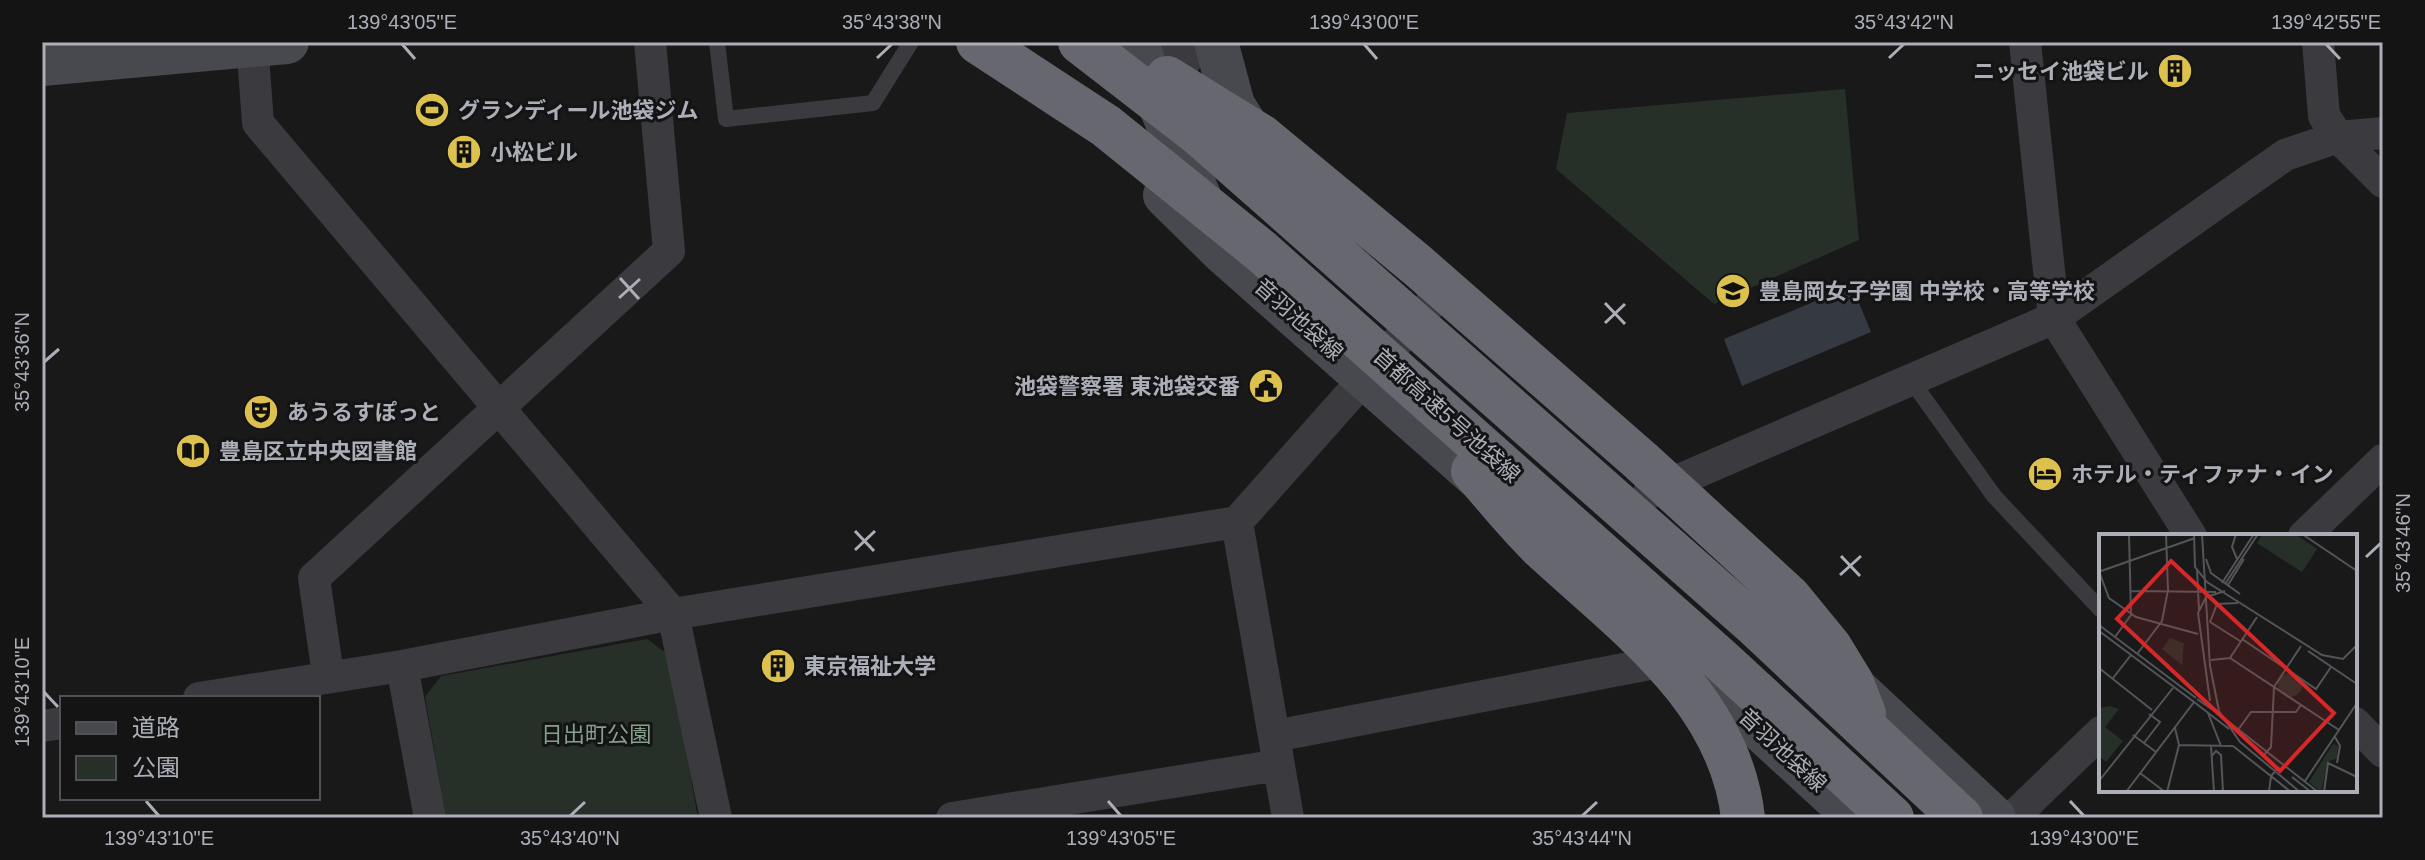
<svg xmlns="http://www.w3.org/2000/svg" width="2425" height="860" font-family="Arial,'Noto Sans JP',sans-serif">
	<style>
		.green { fill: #272f29 }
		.water { fill: #343942 }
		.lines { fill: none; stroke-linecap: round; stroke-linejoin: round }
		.lane { stroke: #3a3a3f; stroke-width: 16 }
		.street { stroke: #3a3a3f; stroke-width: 32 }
		.secondary { stroke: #48494e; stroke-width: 44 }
		.highway-bridge { stroke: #67686f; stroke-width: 44 }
		.ticks { fill: none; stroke: #acaeb8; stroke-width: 3 }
		.labels { text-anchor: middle; stroke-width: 6; stroke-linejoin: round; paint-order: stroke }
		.poi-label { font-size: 22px; font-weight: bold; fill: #acaeb8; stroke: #141415; text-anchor: start }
		.street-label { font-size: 22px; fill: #acaeb8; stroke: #141415 }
		.park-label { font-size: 22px; fill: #86a18b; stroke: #141415 }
		.inset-road { fill: none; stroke: #545559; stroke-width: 2 }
		.view { fill: #d62828; fill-opacity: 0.15; stroke: #d62828; stroke-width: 4 }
		.inset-edge { fill: none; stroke: #acaeb8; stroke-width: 4 }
		.neatline { fill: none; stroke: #acaeb8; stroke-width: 3 }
		.ticks-label { font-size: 20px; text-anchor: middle; fill: #acaeb8 }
	</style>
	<rect width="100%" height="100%" fill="#19191a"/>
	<path class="green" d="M 1845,89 L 1859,240 L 1714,304 L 1556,169 L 1567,113 Z
		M 647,639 L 669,655 L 698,818 L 446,818 L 425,697 L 441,676 Z"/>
	<path class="water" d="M 1852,286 L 1871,332 L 1742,386 L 1724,339 Z"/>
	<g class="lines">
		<path class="lane" d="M 717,42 L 726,119 L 873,103 L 911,42
			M 1911,380 L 1994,496 L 2101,610"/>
		<path class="street" d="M 252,42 L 258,123 L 673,614 L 716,818
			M 1166,42 L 1169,62 L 1186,60 L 1184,42
			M 2025,42 L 2054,318 L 2191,536
			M 2318,42 L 2324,116 L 2338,137 L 2383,182
			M 1649,493 L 2054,318 L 2285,155 L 2338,137 L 2383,133
			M 1237,522 L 1288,818
			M 2304,536 L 2383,460
			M 402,666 L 430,818
			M 328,675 L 314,578 L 669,251 L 650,42
			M 199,698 L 402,666 L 673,614 L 1237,522 L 1428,307
			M 2355,723 L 2383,752
			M 42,726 L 62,723
			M 1275,736 L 1681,658
			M 952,818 L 1279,765
			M 2012,818 L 2101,732"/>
		<path class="secondary" d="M 1137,42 L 1150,82 L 1208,217
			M 1216,42 L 1233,105 L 1256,142
			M 42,64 L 287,42
			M 1165,195 L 1223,252 L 1500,497
			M 1663,640 L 1857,818
			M 1842,676 L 1994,818"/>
		<path class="highway-bridge" d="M 978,42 L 1106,126 L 1261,251 L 1722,661 L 1892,818
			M 1080,42 L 1199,134 L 1754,624 L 1961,818
			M 1167,78 L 1261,136 L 1417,265 L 1641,461 L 1789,597 L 1830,647 L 1852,683 L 1864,714
			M 1473,471 C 1496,497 1518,525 1543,549 C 1625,625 1730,698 1743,818"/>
	</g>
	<path class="ticks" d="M 402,44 L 415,59M 1364,44 L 1377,59M 2326,44 L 2340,59M 877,58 L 892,44M 1889,58 L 1904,44M 620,278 L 639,299M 619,298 L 640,279M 1605,303 L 1625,324M 1605,323 L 1625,304M 44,362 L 59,349M 855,531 L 874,551M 855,550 L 875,531M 1841,556 L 1860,576M 2366,557 L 2381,543M 1840,575 L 1861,556M 44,692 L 58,707M 146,801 L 159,816M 1108,801 L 1121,816M 2070,801 L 2084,816M 570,816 L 585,802M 1582,816 L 1597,802"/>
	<defs>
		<g id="building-disc" transform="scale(1.8)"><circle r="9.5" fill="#dcc14f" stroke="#141415"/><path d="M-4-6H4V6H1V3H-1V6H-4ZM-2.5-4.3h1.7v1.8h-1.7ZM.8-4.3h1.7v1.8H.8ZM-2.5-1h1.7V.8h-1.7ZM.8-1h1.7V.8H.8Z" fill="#111"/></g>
		<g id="stadium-disc" transform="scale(1.8)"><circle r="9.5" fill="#dcc14f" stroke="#141415"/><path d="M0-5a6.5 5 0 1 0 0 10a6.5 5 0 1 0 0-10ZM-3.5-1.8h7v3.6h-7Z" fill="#111"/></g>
		<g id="school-disc" transform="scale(1.8)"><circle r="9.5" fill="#dcc14f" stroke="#141415"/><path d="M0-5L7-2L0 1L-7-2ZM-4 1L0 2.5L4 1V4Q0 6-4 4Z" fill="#111"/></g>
		<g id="civic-disc" transform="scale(1.8)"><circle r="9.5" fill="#dcc14f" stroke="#141415"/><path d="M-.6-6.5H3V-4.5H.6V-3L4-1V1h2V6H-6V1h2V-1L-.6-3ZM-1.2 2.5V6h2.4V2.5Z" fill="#111"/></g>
		<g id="theatre-disc" transform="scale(1.8)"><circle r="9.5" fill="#dcc14f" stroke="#141415"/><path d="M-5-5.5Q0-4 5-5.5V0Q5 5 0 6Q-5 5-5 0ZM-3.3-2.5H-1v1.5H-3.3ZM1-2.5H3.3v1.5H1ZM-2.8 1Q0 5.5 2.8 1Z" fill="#111"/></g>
		<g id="library-disc" transform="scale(1.8)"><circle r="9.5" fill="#dcc14f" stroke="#141415"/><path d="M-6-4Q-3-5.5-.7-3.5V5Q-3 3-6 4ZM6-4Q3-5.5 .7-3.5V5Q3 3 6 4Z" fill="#111"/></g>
		<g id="hotel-disc" transform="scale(1.8)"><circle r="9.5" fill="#dcc14f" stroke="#141415"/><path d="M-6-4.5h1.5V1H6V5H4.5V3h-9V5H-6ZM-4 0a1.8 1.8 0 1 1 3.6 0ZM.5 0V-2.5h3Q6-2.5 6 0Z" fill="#111"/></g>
	</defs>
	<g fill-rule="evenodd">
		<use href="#building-disc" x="2175" y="71"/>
		<use href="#stadium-disc" x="432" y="110"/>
		<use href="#building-disc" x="464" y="152"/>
		<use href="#school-disc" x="1733" y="291"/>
		<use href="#civic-disc" x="1266" y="386"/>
		<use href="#theatre-disc" x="261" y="412"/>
		<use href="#library-disc" x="193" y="451"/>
		<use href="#hotel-disc" x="2045" y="474"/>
		<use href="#building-disc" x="778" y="666"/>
	</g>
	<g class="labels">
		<g class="poi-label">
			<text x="2149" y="79" text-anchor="end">ニッセイ池袋ビル</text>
			<text x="458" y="118">グランディール池袋ジム</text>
			<text x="490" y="160">小松ビル</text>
			<text x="1759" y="299">豊島岡女子学園 中学校・高等学校</text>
			<text x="1240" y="394" text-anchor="end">池袋警察署 東池袋交番</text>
			<text x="287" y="420">あうるすぽっと</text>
			<text x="219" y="459">豊島区立中央図書館</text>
			<text x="2071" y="482">ホテル・ティファナ・イン</text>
			<text x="804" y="674">東京福祉大学</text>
		</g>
		<g class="street-label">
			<text transform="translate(1299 319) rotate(42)" y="8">音羽池袋線</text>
			<text transform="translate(1447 415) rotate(42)" y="8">首都高速5号池袋線</text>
			<text transform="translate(1783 750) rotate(43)" y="8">音羽池袋線</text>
		</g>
		<g class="park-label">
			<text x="596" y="742">日出町公園</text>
		</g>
	</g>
	<g transform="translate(2099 534)">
		<rect width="258" height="258" fill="#19191a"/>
		<path d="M 164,0 L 196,0 L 218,15 L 203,38 L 158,9 ZM 71,104 L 85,109 L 83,131 L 63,115 ZM179 151a12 12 0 1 1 24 0a12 12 0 1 1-24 0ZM 11,172 L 20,175 L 6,193 L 24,207 L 7,228 L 0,222 L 0,174 ZM 234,210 L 239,212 L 238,224 L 229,228 L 222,258 L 210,248 Z" fill="#272f29"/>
		<path class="inset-road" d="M 1,0 L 1,40 L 10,64 L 37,83 L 99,100M 95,0 L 96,33 L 108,48 L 223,121 L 244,125 L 258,111M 103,0 L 111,132 L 120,177 L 141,208 L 201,258M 137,0 L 133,13 L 138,25M 203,0 L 258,37M 107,25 L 112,39 L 141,60M 98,35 L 100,76M 2,37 L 96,4M 123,49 L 155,0M 126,50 L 159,0M 129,51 L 145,25M 32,57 L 117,58M 111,88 L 141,107M 111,88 L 118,70 L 139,69M 0,91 L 97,164M 0,97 L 95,168 L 27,258M 16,103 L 32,81 L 30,0M 143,105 L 217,155 L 232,133M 209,117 L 258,150M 38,120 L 63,87 L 69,56 L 67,0M 131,124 L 158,83M 112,126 L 131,124 L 240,196M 0,134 L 53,176M 14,144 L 32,121M 98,165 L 121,181M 111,167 L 99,79 L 107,63 L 126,57M 95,168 L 130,195M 109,179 L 122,212M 130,188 L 219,258M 139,196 L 152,178 L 197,178 L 202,171M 34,201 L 57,218M 236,203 L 241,212 L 238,229M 45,209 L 61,188 L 50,180M 80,211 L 134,212M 112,212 L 115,258M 134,212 L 192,258M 165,221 L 172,213 L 175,153 L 202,112M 113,222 L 117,217 L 122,221 L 124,258M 41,239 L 66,258M 193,243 L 212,258M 0,247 L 74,154M 206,247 L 258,169M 68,258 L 80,211 L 76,194M 170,258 L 172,242 L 180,233M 225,258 L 229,229 L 258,243"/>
		<path class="view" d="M 72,27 L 235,179 L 181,237 L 18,85 Z"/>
		<rect width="258" height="258" class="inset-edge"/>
	</g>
	<rect width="2425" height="860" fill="none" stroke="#141415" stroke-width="88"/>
	<rect x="60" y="696" width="260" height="104" fill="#141415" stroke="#515256" stroke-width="2"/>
	<rect x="76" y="722" width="40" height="12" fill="#48494e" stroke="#515256" stroke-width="2"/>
	<text x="132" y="736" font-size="24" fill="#acaeb8">道路</text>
	<rect x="76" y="756" width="40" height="24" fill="#272f29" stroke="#515256" stroke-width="2"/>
	<text x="132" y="776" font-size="24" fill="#acaeb8">公園</text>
	<rect x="44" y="44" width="2337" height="772" class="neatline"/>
	<g class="ticks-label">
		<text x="402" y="29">139°43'05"E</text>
		<text x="892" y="29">35°43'38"N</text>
		<text x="1364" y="29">139°43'00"E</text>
		<text x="1904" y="29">35°43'42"N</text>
		<text x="2326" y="29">139°42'55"E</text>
		<text transform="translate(22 362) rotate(-90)" y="7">35°43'36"N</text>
		<text transform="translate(2403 543) rotate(-90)" y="7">35°43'46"N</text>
		<text transform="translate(22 692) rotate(-90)" y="7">139°43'10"E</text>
		<text x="159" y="845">139°43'10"E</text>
		<text x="570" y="845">35°43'40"N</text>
		<text x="1121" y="845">139°43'05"E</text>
		<text x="1582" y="845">35°43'44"N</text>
		<text x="2084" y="845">139°43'00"E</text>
	</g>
</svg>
